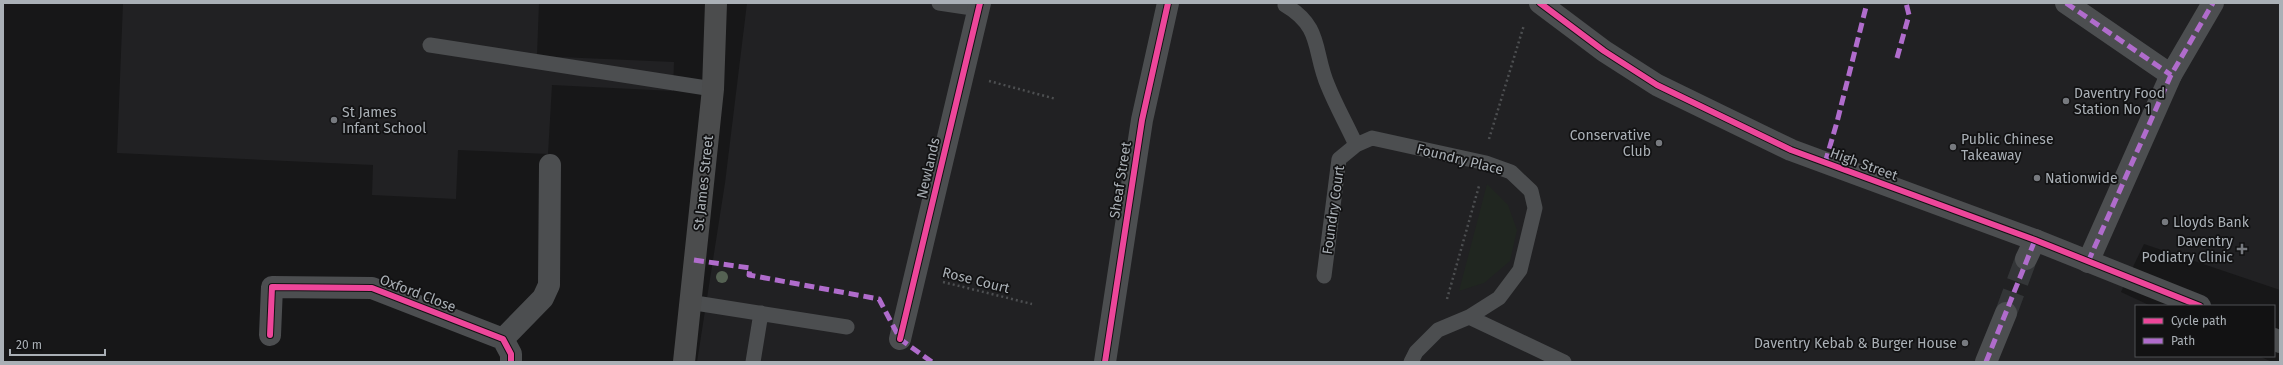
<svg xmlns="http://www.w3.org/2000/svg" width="2283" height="365" font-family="'Fira Sans',sans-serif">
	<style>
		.built { fill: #212123 }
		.grass { fill: #202620 }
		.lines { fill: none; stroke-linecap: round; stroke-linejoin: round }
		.pedestrian-tunnel { stroke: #343638; stroke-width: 22; stroke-dasharray: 22 11; stroke-linecap: butt }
		.path { stroke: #4d4f51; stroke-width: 2.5; stroke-dasharray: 2 3; stroke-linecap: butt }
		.service { stroke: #4c4e50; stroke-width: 15 }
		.pedestrian { stroke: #4c4e50; stroke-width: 22 }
		.minor { stroke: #4c4e50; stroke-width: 22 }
		.secondary { stroke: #4b4c4d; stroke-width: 22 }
		.quiet { stroke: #b06ccc; stroke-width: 5; stroke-dasharray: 10 5; stroke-linecap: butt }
		.cycleway-casing { stroke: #121213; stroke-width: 8 }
		.cycleway { stroke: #ed469a; stroke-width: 6 }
		.tree { fill: #556253 }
		.poi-dot { fill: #777a7f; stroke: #121213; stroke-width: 1.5 }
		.labels { text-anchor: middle; stroke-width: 3.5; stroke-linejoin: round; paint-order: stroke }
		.poi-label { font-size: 14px; fill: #aab0b6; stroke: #121213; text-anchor: start }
		.street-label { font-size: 14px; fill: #aab0b6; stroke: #121213 }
	</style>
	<rect width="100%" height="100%" fill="#171718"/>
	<path class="built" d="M 123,3 L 539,3 L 537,56 L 674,62 L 673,91 L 552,85 L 548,154 L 458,150 L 456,199 L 372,195 L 373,165 L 117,153 Z
		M 747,3 L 2280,3 L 2280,290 L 2144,244 L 2121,292 L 2151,306 L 2136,306 L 2136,356 L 2259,356 L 2272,362 L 697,362 L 725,183 Z"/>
	<path class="grass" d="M 1487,184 L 1508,205 L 1517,230 L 1510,261 L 1484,283 L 1459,291 Z"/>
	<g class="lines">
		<path class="pedestrian-tunnel" d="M 2006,313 L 2026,259"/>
		<path class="path" d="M 989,81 L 1056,99
			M 1489,139 L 1524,25
			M 943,282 L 1032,304
			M 1447,299 L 1479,186"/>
		<path class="service" d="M 939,3 L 979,9
			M 1285,5 C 1323,27 1313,52 1328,86 C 1336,106 1347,125 1356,145
			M 430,45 L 713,89
			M 1324,276 L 1339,159 L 1356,145 L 1372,138 L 1486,163 L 1511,172 L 1531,191 L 1535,208 L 1520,270 L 1499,298 L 1469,317 L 1438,330 L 1416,352 L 1411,362
			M 689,302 L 847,327
			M 1469,317 L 1564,362
			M 753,362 L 761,313"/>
		<path class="pedestrian" d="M 2026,259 L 2035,240
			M 2088,262 L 2171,75
			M 1105,362 L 1142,120 L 1168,3
			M 1986,362 L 2006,313"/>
		<path class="minor" d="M 1540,3 L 1604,51 L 1657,85 L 1791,150 L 2035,240 L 2200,306
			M 2066,3 L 2171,75 L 2213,3
			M 270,335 L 272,287 L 372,288 L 503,339 L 511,354 L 511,362
			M 503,339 L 543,298 L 549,285 L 550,165
			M 900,339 L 980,3
			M 2274,339 L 2280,342"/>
		<path class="secondary" d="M 684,362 L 713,89 L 716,3"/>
		<path class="quiet" d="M 2066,3 L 2171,75
			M 1897,58 L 1909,15 L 1906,3
			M 1825,163 L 1837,122 L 1867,3
			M 694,260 L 750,268 L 749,275 L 879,299 L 900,339 L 932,362
			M 2088,262 L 2171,75 L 2213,3
			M 1986,362 L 2035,240"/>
		<g class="cycleway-casing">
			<path id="cycleway" d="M 1540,3 L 1604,51 L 1657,85 L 1791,150 L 2035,240 L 2200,306
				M 270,335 L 272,287 L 372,288 L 503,339 L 511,354 L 511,362
				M 900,339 L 980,3
				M 1105,362 L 1142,120 L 1168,3"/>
		</g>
		<use href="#cycleway" class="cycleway"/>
	</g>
	<circle class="tree" cx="722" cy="277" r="6"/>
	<g class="poi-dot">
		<circle cx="2066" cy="101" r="4"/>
		<circle cx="334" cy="120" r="4"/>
		<circle cx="1659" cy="143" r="4"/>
		<circle cx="1953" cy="147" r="4"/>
		<circle cx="2037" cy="178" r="4"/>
		<circle cx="2165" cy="222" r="4"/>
		<path d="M2240 243h4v4h4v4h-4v4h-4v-4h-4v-4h4z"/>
		<circle cx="1965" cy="343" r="4"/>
	</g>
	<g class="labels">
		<g class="poi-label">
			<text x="2074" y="98">Daventry Food<tspan x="2074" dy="16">Station No 1</tspan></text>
			<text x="342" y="117">St James<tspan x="342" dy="16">Infant School</tspan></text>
			<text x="1651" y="140" text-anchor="end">Conservative<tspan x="1651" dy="16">Club</tspan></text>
			<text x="1961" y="144">Public Chinese<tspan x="1961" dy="16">Takeaway</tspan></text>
			<text x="2045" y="183">Nationwide</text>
			<text x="2173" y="227">Lloyds Bank</text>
			<text x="2233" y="246" text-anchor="end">Daventry<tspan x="2233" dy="16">Podiatry Clinic</tspan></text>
			<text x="1957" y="348" text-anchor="end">Daventry Kebab &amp; Burger House</text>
		</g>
		<g class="street-label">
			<text transform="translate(1460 159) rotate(14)" y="5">Foundry Place</text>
			<text transform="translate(1864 164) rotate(20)" y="5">High Street</text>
			<text transform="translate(928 168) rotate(-77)" y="5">Newlands</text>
			<text transform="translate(1120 180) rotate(-81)" y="5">Sheaf Street</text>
			<text transform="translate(703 183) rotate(-84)" y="5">St James Street</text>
			<text transform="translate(1333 210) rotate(-82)" y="5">Foundry Court</text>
			<text transform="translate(976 280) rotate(14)" y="5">Rose Court</text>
			<text transform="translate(418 293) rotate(21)" y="5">Oxford Close</text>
		</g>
	</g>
	<rect width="2283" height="365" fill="none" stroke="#aab0b6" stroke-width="8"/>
	<rect x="2135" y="305" width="140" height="52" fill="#121213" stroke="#4f5154"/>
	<rect x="2143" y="318" width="20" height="6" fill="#ed469a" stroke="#4f5154"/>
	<text x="2171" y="325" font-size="12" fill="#aab0b6">Cycle path</text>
	<rect x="2143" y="338" width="20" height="6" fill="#b06ccc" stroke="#4f5154"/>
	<text x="2171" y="345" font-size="12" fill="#aab0b6">Path</text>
	<path d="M10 349v6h95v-6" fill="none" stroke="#aab0b6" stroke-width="2"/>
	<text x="16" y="349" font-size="12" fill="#aab0b6" stroke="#121213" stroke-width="3" paint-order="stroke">20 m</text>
</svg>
